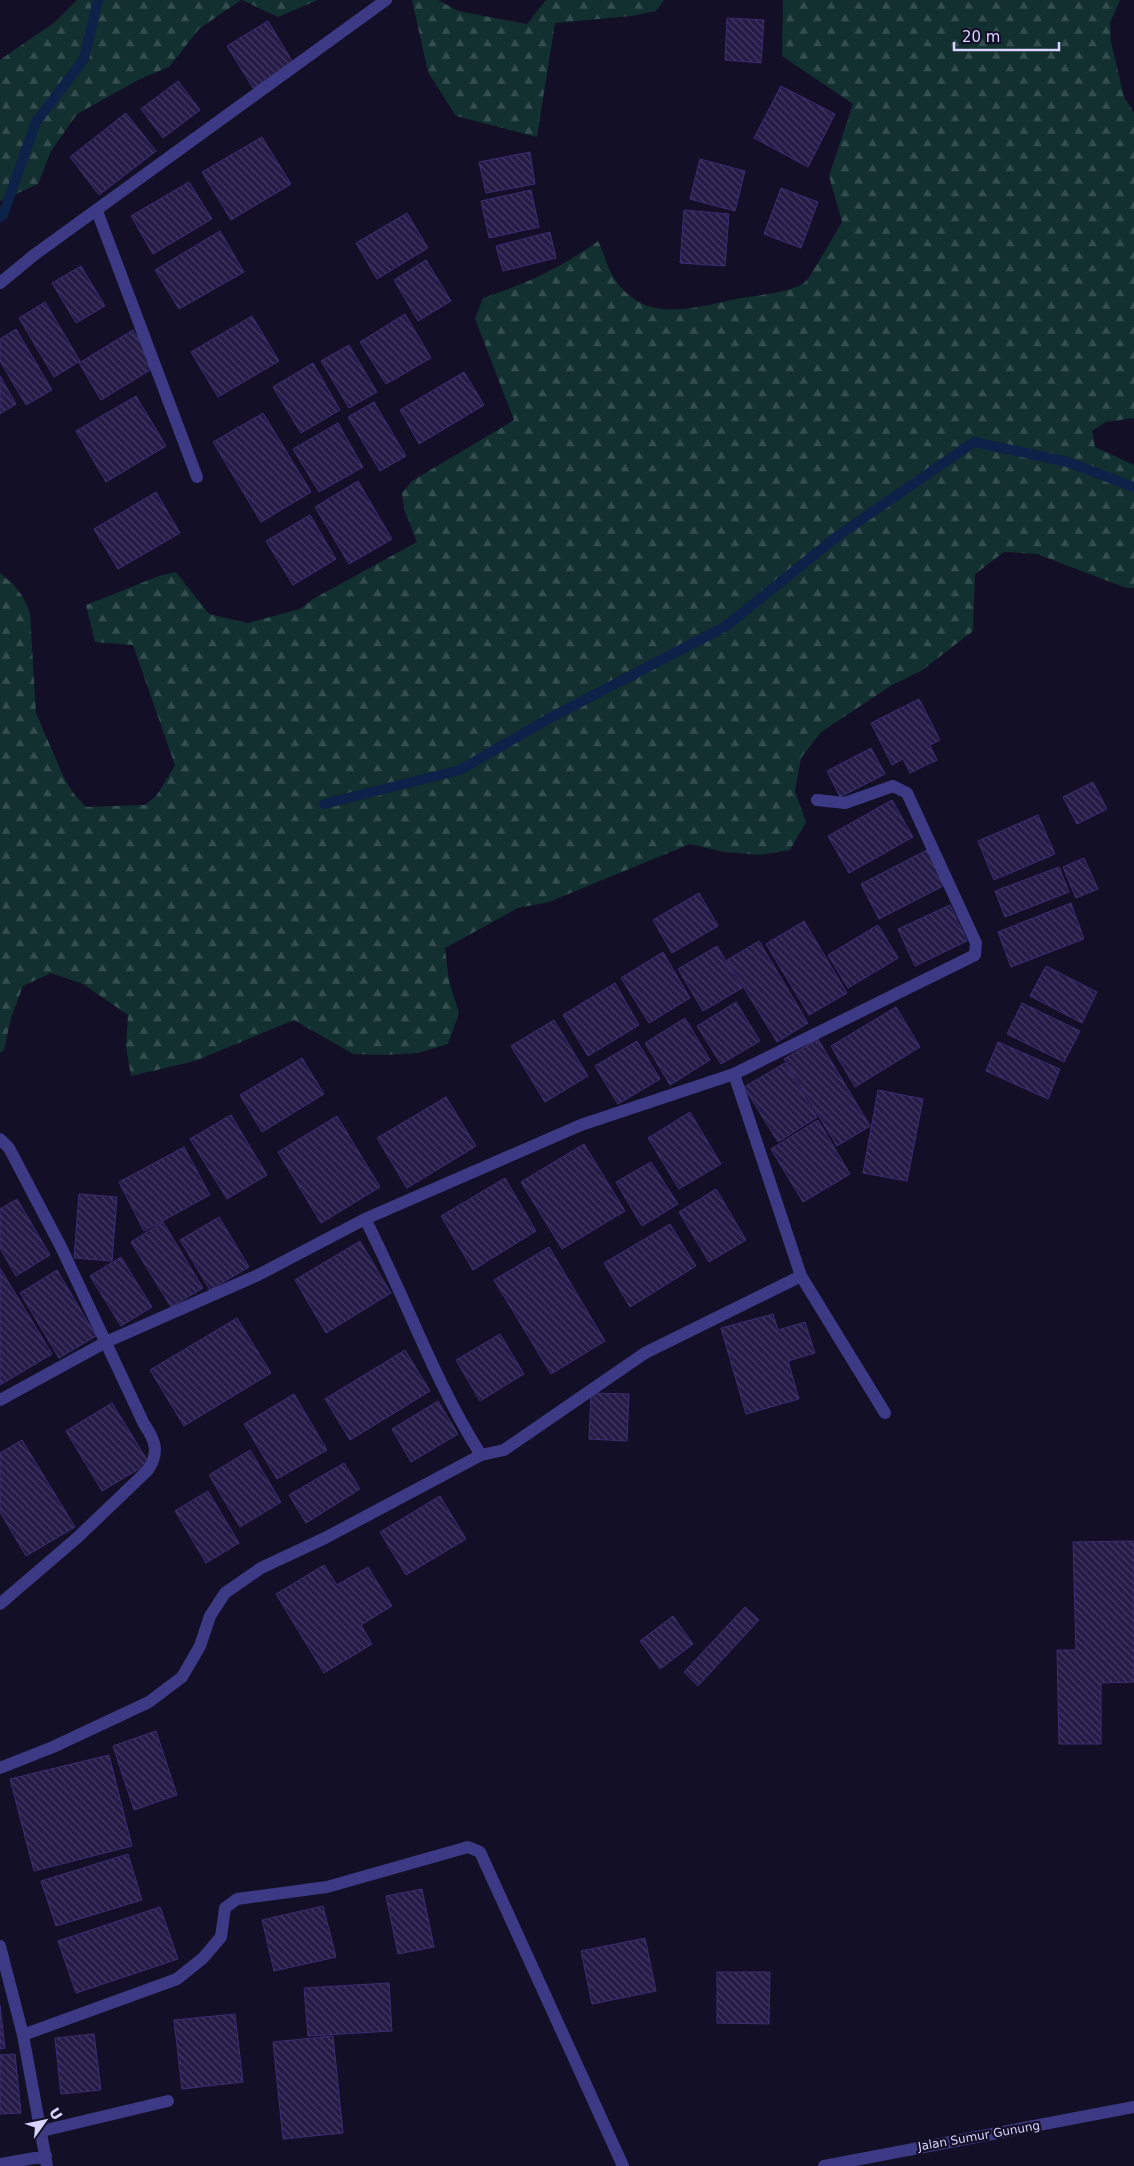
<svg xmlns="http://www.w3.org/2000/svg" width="1134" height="2166" font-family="'DejaVu Sans',sans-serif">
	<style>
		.forest { fill: url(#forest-firs) }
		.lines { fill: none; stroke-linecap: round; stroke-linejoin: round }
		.stream { stroke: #0c2248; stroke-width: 10 }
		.building { fill: url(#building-back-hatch); stroke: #3b2d73 }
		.street { stroke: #3d3a85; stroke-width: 12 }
		.labels { text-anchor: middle; stroke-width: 4.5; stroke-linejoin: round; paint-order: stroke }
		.street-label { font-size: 12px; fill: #d9d4ff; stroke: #130f26 }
	</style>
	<defs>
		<pattern id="forest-firs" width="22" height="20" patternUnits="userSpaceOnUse" patternTransform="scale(1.25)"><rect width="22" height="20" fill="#12302f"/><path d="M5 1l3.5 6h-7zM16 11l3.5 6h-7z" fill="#344d4e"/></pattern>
		<pattern id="building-back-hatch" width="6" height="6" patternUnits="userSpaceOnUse" patternTransform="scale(1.25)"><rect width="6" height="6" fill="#241b47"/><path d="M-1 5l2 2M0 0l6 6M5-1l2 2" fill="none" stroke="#433b63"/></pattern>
	</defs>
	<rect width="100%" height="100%" fill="#130f26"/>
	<path class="forest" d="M 77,0 L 241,0 L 199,29 L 169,67 L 142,78 L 77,114 L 51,151 L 38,184 L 0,201 L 0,60 L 55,22 Z
		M 242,0 L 318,0 L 278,17 Z
		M 412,0 L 438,0 L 458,11 L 527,24 L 546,0 L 664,0 L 656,11 L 631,16 L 555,23 L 537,137 L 456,116 L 428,72 Z
		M 783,0 L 1120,0 L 1110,23 L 1111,42 L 1124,97 L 1134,113 L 1134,418 L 1106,422 L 1092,431 L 1095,447 L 1134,465 L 1134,588 L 1126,588 L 1037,554 L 1004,552 L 975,574 L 973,631 L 921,671 L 892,685 L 821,732 L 801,758 L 795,791 L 806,822 L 790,850 L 760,855 L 724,852 L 690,844 L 549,902 L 518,908 L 445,948 L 449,981 L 459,1013 L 448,1044 L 418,1053 L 385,1055 L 353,1054 L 294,1020 L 195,1061 L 131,1076 L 126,1046 L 128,1015 L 83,984 L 51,973 L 23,986 L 11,1018 L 4,1050 L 0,1053 L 0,573 L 13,584 L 23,597 L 30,613 L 36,713 L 65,780 L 74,794 L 86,807 L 145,805 L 157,795 L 175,765 L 133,645 L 95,642 L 86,605 L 159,576 L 176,572 L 209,614 L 247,623 L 300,609 L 313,599 L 417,542 L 404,509 L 402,493 L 412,481 L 514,420 L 475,319 L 483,298 C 526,284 561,268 598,241 C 603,251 606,263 611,273 C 642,327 691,308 741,298 C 758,295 789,293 804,283 C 810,278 836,232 842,222 L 829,176 L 853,104 L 782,56 Z"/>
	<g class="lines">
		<path class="stream" d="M 0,217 L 3,215 L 36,122 L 84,59 L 98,0
			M 324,804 L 460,770 L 548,719 L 726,626 L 839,535 L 974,442 L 1068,462 L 1134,487"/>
	</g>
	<path class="building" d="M 727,18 L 764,20 L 761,63 L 725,60 Z
		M 268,21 L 294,64 L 253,88 L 227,46 Z
		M 178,81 L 200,110 L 163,138 L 141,109 Z
		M 781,86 L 835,114 L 808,167 L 754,138 Z
		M 126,113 L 156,151 L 99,195 L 70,157 Z
		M 262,137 L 291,184 L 231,220 L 202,172 Z
		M 530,152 L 535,184 L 486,193 L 479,162 Z
		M 700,159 L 745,171 L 735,211 L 690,199 Z
		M 189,182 L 212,219 L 153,254 L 131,216 Z
		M 781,188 L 818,202 L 801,248 L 764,234 Z
		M 531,190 L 539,227 L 489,238 L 481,201 Z
		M 684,210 L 729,214 L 725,266 L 680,263 Z
		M 407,213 L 428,248 L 377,279 L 356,243 Z
		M 220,231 L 244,272 L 179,309 L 155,270 Z
		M 550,232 L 556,258 L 503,271 L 496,246 Z
		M 426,260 L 451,301 L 418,321 L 394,280 Z
		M 81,266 L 105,306 L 76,323 L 52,283 Z
		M 45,302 L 80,361 L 54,377 L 19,318 Z
		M 405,314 L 431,358 L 386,384 L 360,342 Z
		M 252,316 L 279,361 L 218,397 L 191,352 Z
		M 16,329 L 52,390 L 26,405 L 0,361 L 0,339 Z
		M 133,330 L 155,367 L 101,400 L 79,363 Z
		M 349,345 L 377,392 L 349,408 L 321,361 Z
		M 313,363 L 340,410 L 301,433 L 273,387 Z
		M 464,372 L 484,405 L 419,444 L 400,410 Z
		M 0,376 L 16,404 L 0,414 Z
		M 136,396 L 166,446 L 106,482 L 76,431 Z
		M 374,402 L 406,456 L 380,471 L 348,417 Z
		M 263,413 L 311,492 L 261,522 L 213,442 Z
		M 338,423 L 363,467 L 319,492 L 293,449 Z
		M 358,481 L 392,539 L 349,564 L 315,507 Z
		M 156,492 L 180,533 L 118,569 L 94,529 Z
		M 310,515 L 336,559 L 293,585 L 266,541 Z
		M 919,699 L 940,740 L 930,745 L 937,760 L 910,773 L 903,759 L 892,765 L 871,723 Z
		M 871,748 L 885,774 L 840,797 L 827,771 Z
		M 1093,782 L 1107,809 L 1077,824 L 1063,797 Z
		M 892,800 L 913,837 L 849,873 L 828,836 Z
		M 1038,815 L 1055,854 L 994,880 L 978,841 Z
		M 927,850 L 945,885 L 879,919 L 861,884 Z
		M 1084,858 L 1098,889 L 1076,898 L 1063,867 Z
		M 1059,867 L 1069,892 L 1005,917 L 995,891 Z
		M 699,893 L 718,926 L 672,953 L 653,920 Z
		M 1071,903 L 1084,939 L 1011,967 L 998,932 Z
		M 950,905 L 967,941 L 915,966 L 898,929 Z
		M 804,921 L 847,993 L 809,1015 L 766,944 Z
		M 878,925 L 898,958 L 848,988 L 828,955 Z
		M 759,941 L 808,1023 L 777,1042 L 727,960 Z
		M 717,946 L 742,988 L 703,1011 L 678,969 Z
		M 663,952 L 690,998 L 649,1023 L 621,978 Z
		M 1046,966 L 1097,992 L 1082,1023 L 1030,996 Z
		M 615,983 L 639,1025 L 588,1056 L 563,1015 Z
		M 736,1002 L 760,1041 L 721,1064 L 697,1026 Z
		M 1022,1003 L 1080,1031 L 1064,1062 L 1007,1034 Z
		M 896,1007 L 920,1047 L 855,1087 L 831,1046 Z
		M 685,1018 L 710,1060 L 670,1085 L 645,1043 Z
		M 554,1020 L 588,1076 L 545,1102 L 511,1046 Z
		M 818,1039 L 870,1126 L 837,1146 L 784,1059 Z
		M 637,1041 L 660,1079 L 618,1104 L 595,1066 Z
		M 998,1042 L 1060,1069 L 1048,1099 L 986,1071 Z
		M 302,1058 L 324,1094 L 262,1132 L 240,1095 Z
		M 785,1063 L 817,1117 L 778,1142 L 744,1087 Z
		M 878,1090 L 923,1099 L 907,1181 L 863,1173 Z
		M 446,1097 L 476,1146 L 407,1188 L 377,1138 Z
		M 690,1112 L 721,1164 L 679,1189 L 648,1138 Z
		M 231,1115 L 267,1175 L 227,1199 L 190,1139 Z
		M 337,1116 L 380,1187 L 321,1223 L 278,1152 Z
		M 818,1120 L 850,1174 L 803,1202 L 771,1149 Z
		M 584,1144 L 625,1211 L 562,1249 L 521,1182 Z
		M 184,1147 L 210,1195 L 144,1231 L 119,1182 Z
		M 651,1162 L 678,1204 L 642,1226 L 616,1182 Z
		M 505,1178 L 536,1231 L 473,1270 L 441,1216 Z
		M 716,1189 L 746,1240 L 709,1262 L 679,1212 Z
		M 79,1194 L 117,1197 L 112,1261 L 74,1258 Z
		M 17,1199 L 50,1255 L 16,1276 L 0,1248 L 0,1209 Z
		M 219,1217 L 249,1267 L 210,1290 L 180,1240 Z
		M 163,1222 L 203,1288 L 171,1307 L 131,1242 Z
		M 670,1224 L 696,1266 L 630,1307 L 604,1263 Z
		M 360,1241 L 391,1293 L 326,1333 L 295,1280 Z
		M 549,1247 L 605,1341 L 551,1374 L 494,1280 Z
		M 121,1257 L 152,1307 L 121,1326 L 90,1276 Z
		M 0,1268 L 52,1354 L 0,1385 Z
		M 57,1270 L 96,1336 L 59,1358 L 20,1293 Z
		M 773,1314 L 778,1330 L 805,1322 L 815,1353 L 788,1361 L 799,1399 L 746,1414 L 721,1328 Z
		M 237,1318 L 271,1373 L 184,1426 L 150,1370 Z
		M 500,1334 L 524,1374 L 480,1401 L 456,1360 Z
		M 405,1350 L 430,1391 L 350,1440 L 325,1399 Z
		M 591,1393 L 629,1394 L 627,1441 L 589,1439 Z
		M 294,1394 L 327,1450 L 277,1479 L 244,1424 Z
		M 438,1401 L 458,1434 L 411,1462 L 392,1429 Z
		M 112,1403 L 149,1463 L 102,1491 L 66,1431 Z
		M 22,1440 L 75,1527 L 26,1556 L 0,1512 L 0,1453 Z
		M 250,1450 L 281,1502 L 240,1527 L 209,1475 Z
		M 344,1463 L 360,1489 L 306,1523 L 289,1495 Z
		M 208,1491 L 239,1543 L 206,1563 L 175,1511 Z
		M 440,1496 L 466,1539 L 406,1575 L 380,1532 Z
		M 1134,1541 L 1134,1682 L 1101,1683 L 1101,1744 L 1059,1744 L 1057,1650 L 1076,1650 L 1073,1542 Z
		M 324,1565 L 337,1585 L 368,1567 L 392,1606 L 361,1625 L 372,1644 L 324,1673 L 276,1594 Z
		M 745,1607 L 759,1620 L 698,1686 L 684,1672 Z
		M 673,1616 L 693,1644 L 660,1669 L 640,1641 Z
		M 156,1731 L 177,1795 L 134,1810 L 113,1746 Z
		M 109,1755 L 132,1846 L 34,1871 L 10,1779 Z
		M 128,1854 L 142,1900 L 56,1926 L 41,1881 Z
		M 422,1889 L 434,1947 L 398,1954 L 386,1896 Z
		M 323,1906 L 336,1957 L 274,1971 L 262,1920 Z
		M 160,1907 L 178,1959 L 76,1993 L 58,1941 Z
		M 645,1938 L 656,1991 L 592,2004 L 581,1951 Z
		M 717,1972 L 770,1972 L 769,2024 L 717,2023 Z
		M 389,1983 L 392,2031 L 308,2036 L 304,1988 Z
		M 0,2005 L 5,2048 L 0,2049 Z
		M 235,2014 L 243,2082 L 182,2089 L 174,2020 Z
		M 94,2034 L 101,2090 L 61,2094 L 55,2038 Z
		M 333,2036 L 343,2133 L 283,2139 L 273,2042 Z
		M 15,2054 L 21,2113 L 0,2114 L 0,2055 Z"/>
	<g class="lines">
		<path class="street" d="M 97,211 L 197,477
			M 0,283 L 34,255 L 386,0
			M 734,1074 L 801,1276 L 885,1413
			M 0,1139 L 9,1148 L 61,1247 L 144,1424 C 155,1440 160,1452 148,1470 L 78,1537 L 0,1604
			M 365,1219 C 405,1296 434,1381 481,1455
			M 0,1400 L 106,1342 L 258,1275 L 365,1219 L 581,1125 L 734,1074 L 975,955 L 976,943 L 907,793 L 893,786 L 845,803 L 817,800
			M 0,1768 L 53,1747 L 149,1702 L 182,1677 L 200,1646 L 210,1616 L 225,1593 L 261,1568 L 325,1538 L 481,1455 L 504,1450 L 645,1353 L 801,1276
			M 0,1946 L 23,2035 L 47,2166
			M 23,2035 L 177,1979 L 203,1958 L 221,1937 L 225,1908 L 237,1899 L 327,1887 L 468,1847 L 480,1852 L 623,2166
			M 42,2131 L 168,2101
			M 0,2164 L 46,2156
			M 824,2166 L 1134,2107"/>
	</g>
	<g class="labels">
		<g class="street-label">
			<text transform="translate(979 2136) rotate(-10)" y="4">Jalan Sumur Gunung</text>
		</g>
	</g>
	<g transform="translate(45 2121) rotate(57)" stroke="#130f26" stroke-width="4" paint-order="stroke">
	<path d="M0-4L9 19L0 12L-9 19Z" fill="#d9d4ff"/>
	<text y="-8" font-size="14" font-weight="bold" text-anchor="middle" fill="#d9d4ff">U</text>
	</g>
	<path d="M954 42v8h105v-8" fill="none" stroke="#d9d4ff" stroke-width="2.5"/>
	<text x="962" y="42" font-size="15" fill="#d9d4ff" stroke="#130f26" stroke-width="4" paint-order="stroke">20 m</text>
</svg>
